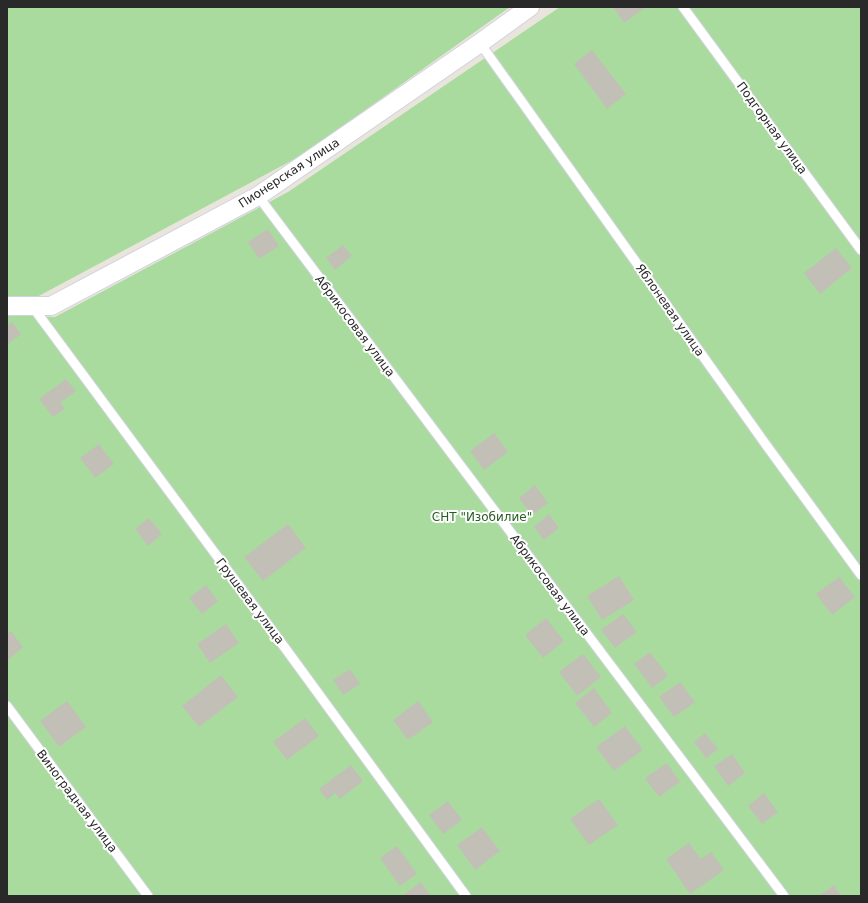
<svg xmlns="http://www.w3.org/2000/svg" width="868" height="903" font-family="'DejaVu Sans',sans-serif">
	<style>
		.green { fill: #aadb9e }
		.building { fill: #c2bfb7 }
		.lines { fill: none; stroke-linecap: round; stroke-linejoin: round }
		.service-casing { stroke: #d1d2e0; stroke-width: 11 }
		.minor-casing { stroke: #d1d2e0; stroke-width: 20 }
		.service { stroke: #fff; stroke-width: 9 }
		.minor { stroke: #fff; stroke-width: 18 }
		.labels { text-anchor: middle; stroke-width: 4; stroke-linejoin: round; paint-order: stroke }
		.street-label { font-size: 12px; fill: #292929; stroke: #fff }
		.park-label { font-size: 12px; fill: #265d21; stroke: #fff }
	</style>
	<rect width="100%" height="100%" fill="#e9e5dc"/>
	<path class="green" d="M 7,7 L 510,7 L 302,155 L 35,298 L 7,298 Z
		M 560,7 L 861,7 L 861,896 L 7,896 L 7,317 L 11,315 L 55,317 L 288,192 Z"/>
	<path class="building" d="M 613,7 L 646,7 L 624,23 Z
		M 592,50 L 626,94 L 607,109 L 574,64 Z
		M 268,229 L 279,246 L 259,259 L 248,242 Z
		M 343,245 L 352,256 L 335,270 L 326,258 Z
		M 836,248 L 852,268 L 820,294 L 804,273 Z
		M 12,322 L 21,334 L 7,345 L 7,326 Z
		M 66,379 L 76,391 L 60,403 L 65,409 L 53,417 L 39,399 Z
		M 494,433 L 508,452 L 484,470 L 470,451 Z
		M 99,444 L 114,464 L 95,478 L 80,458 Z
		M 535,485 L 548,503 L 532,515 L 519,498 Z
		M 549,514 L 559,528 L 544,540 L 534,527 Z
		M 149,518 L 162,534 L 148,546 L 135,529 Z
		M 288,524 L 306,548 L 263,581 L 244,557 Z
		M 619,576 L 634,600 L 602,620 L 587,596 Z
		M 839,577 L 855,597 L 832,615 L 816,594 Z
		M 206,585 L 218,601 L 202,614 L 189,598 Z
		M 623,614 L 637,632 L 615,648 L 601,630 Z
		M 546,618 L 564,641 L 543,658 L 525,635 Z
		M 226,624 L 239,643 L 210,663 L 197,644 Z
		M 11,631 L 23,647 L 7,661 L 7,634 Z
		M 650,652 L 668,676 L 652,688 L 634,664 Z
		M 583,654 L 601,677 L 577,696 L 559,672 Z
		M 350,669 L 360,684 L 343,695 L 333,680 Z
		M 221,675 L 238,697 L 199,727 L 182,706 Z
		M 680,682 L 695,702 L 674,717 L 659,697 Z
		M 594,688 L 612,713 L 594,727 L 575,703 Z
		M 67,701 L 86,727 L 59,747 L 40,721 Z
		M 418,701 L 433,722 L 408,740 L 393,720 Z
		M 305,718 L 319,736 L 287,760 L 273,742 Z
		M 625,726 L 643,750 L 614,771 L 596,747 Z
		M 705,733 L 718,749 L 706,758 L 694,742 Z
		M 732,754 L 745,773 L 728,786 L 714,766 Z
		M 667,763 L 680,782 L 659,797 L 645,778 Z
		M 351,765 L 363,781 L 340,799 L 335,793 L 327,800 L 319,789 Z
		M 764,793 L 778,812 L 762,824 L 748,806 Z
		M 599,799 L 618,825 L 589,845 L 570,819 Z
		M 448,801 L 462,820 L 443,834 L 429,815 Z
		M 482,827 L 500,851 L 475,870 L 457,845 Z
		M 689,843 L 701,859 L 711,852 L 724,870 L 690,894 L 666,859 Z
		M 397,846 L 417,874 L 400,886 L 380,858 Z
		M 421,882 L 431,896 L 402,896 Z
		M 834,885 L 841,896 L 819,896 Z"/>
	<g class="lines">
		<g class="service-casing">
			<path id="service" d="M 683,7 L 861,250
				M 480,43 L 764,442 L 861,575
				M 258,196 L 784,896
				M 32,306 L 288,652 L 466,896
				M 7,706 L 148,896"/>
		</g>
		<g class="minor-casing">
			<path id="minor" d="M 7,306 L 51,306 L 258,196 L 480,43 L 530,7"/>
		</g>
		<use href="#service" class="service"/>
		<use href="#minor" class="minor"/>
	</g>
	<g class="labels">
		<g class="street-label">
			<text transform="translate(772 128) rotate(54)" y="4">Подгорная улица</text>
			<text transform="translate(289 173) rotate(-33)" y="4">Пионерская улица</text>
			<text transform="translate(670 310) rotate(55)" y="4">Яблоневая улица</text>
			<text transform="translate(355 326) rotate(53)" y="4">Абрикосовая улица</text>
			<text transform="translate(550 585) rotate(53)" y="4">Абрикосовая улица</text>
			<text transform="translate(250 601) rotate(53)" y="4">Грушевая улица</text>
			<text transform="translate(77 801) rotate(53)" y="4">Виноградная улица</text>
		</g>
		<g class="park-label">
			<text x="482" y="521">СНТ "Изобилие"</text>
		</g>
	</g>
	<rect width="868" height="903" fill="none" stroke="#292929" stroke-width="16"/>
</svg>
